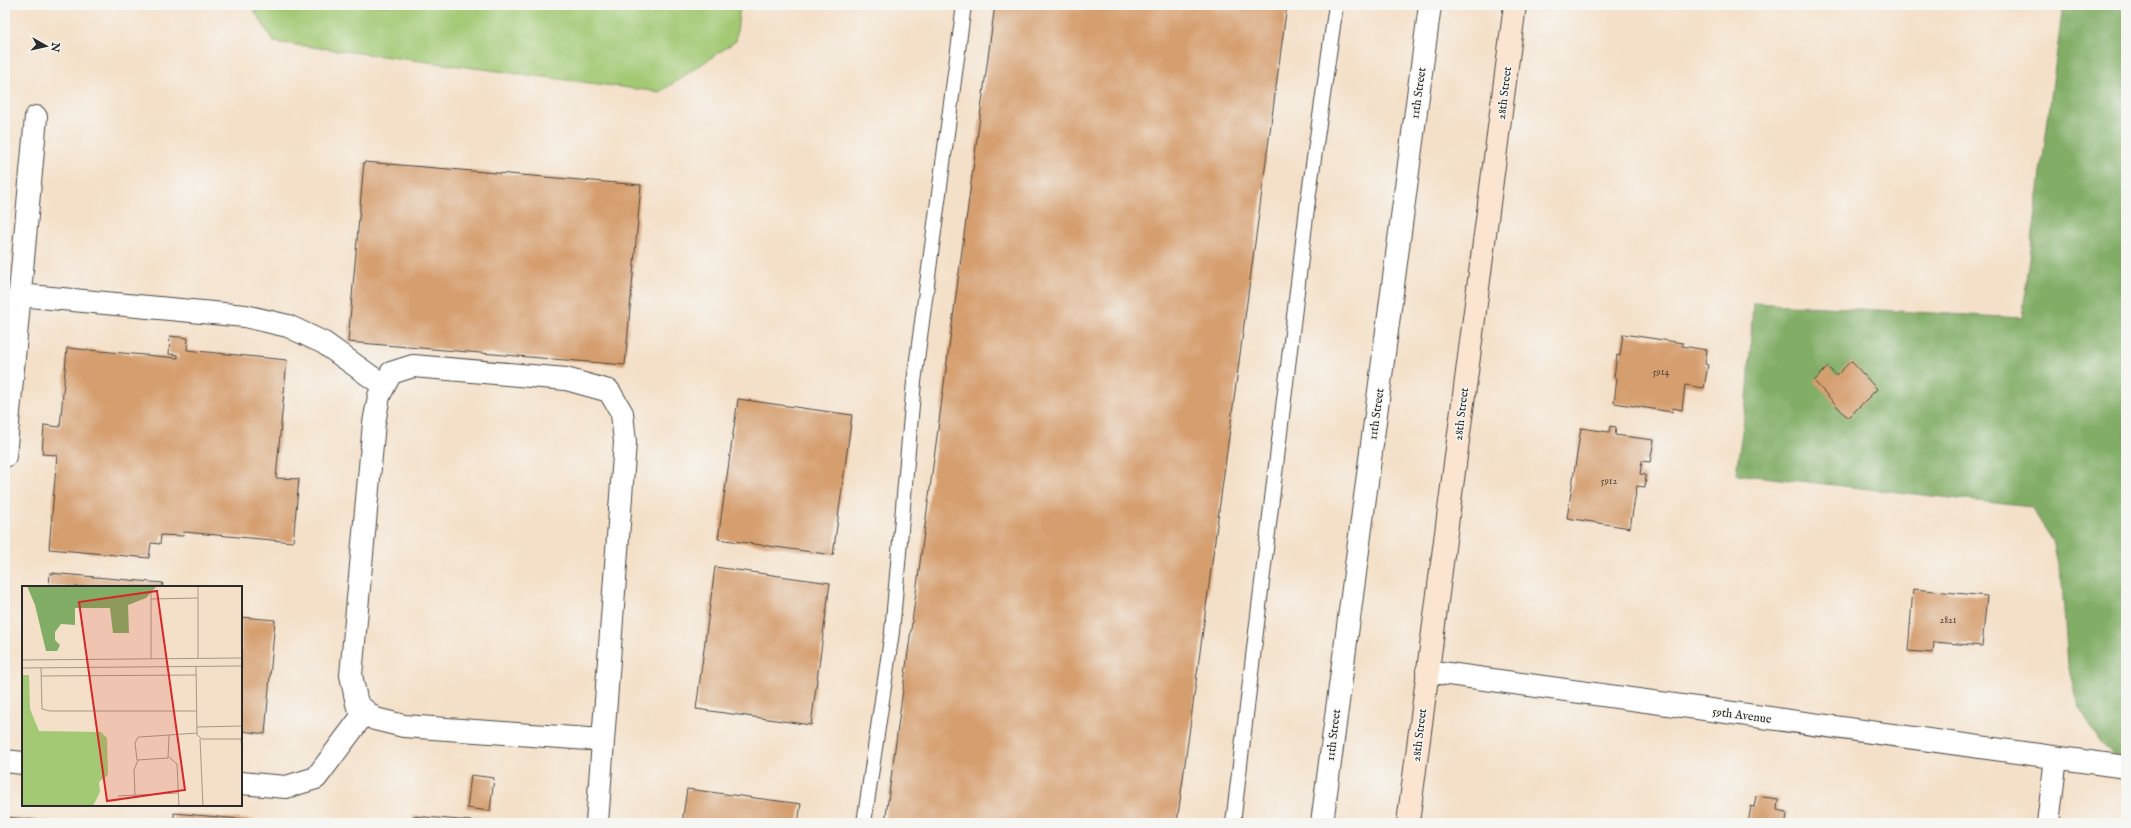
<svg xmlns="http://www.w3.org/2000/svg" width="2131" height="828" font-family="'IM FELL English',serif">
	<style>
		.green { fill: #a3c974; stroke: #677a50 }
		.forest { fill: #82ad66; stroke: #566c48 }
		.building { fill: #d59e6e }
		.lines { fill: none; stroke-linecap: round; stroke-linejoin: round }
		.service-casing { stroke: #494643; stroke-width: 16 }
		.minor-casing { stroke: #494643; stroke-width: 24 }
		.secondary-casing { stroke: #494643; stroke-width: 24 }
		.service { stroke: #fff; stroke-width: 14 }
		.minor { stroke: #fff; stroke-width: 22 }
		.secondary { stroke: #fce5d0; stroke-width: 22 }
		.labels { text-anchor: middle; stroke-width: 3; stroke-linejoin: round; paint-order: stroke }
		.number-label { font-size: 10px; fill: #56483c }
		.street-label { font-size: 12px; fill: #2b2b2b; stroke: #f6f6f2 }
		.inset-road { fill: none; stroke: #a49889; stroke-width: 1 }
		.view { fill: #d62828; fill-opacity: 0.15; stroke: #d62828; stroke-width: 2 }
		.inset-edge { fill: none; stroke: #2b2b2b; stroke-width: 2 }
	</style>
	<rect width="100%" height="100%" fill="#f6f6f2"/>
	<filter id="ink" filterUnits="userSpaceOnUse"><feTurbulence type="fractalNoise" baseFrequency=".025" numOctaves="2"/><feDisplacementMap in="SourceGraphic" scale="8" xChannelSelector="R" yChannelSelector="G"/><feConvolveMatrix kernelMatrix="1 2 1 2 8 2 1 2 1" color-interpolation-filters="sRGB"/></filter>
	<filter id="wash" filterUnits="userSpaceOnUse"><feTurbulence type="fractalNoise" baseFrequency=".012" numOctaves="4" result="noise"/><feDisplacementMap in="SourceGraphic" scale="16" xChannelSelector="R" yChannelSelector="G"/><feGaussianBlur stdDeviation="0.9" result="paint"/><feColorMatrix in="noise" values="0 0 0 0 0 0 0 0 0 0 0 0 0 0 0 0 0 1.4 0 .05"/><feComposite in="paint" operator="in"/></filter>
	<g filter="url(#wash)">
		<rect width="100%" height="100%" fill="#f4e0c8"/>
		<path class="green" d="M 251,5 L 740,5 L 736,41 L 660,92 L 274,42 Z"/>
		<path class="forest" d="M 2063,5 L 2126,5 L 2126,767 L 2100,742 L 2078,705 L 2068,665 L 2062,583 L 2053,541 L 2031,507 L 1736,474 L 1748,389 L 1753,303 L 2022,318 Z"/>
		<g id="blocks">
			<path class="building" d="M 995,5 L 1287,5 L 1177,823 L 885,823 Z
				M 364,162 L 641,185 L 625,365 L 348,342 Z
				M 1623,334 L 1683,343 L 1682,346 L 1707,350 L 1705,364 L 1708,365 L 1704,388 L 1685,385 L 1682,410 L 1673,408 L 1672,412 L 1614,403 L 1617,378 L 1614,377 L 1617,355 L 1620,356 Z
				M 170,336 L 188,338 L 187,350 L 287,360 L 276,478 L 299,479 L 293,542 L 184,532 L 183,536 L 161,535 L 160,544 L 151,543 L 149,558 L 49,549 L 57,455 L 42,454 L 44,425 L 60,427 L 67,348 L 178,358 L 178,355 L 169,354 Z
				M 1851,361 L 1877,389 L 1848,418 L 1814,381 L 1828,367 L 1836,376 Z
				M 738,399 L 852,415 L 833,555 L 718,539 Z
				M 1610,426 L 1616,427 L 1615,435 L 1654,440 L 1650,462 L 1642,461 L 1640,474 L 1646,475 L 1645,487 L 1637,486 L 1630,528 L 1567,518 L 1581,428 L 1609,432 Z
				M 715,567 L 830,583 L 811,725 L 696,709 Z
				M 50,573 L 163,583 L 162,587 L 49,587 Z
				M 1913,589 L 1987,596 L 1982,646 L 1934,642 L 1933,653 L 1908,651 Z
				M 241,617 L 275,620 L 265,734 L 241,731 Z
				M 471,775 L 494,778 L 490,811 L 467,808 Z
				M 687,789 L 801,804 L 798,823 L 682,823 Z
				M 1756,796 L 1778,799 L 1777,810 L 1787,812 L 1786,823 L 1748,823 L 1751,806 L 1754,807 Z
				M 174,813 L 272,822 L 272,823 L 174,823 Z
				M 413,816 L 484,822 L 484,823 L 413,823 Z
				M 5,817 L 56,822 L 56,823 L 5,823 Z"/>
		</g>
	</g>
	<g filter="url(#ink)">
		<use href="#blocks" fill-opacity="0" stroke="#494643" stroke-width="1"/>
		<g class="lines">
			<g class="service-casing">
				<path id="service" d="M 864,823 L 892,632 L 914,382 L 964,5
					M 1233,823 L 1308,200 L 1336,5"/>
			</g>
			<g class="minor-casing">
				<path id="minor" d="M 19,295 L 245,316 L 288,326 L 324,343 L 384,386
					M 5,456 L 36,117
					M 1427,671 L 2126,767
					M 5,761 L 23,763
					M 241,783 L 286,787 L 316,778 L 366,711
					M 597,823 L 625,442 L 622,413 L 609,391 L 566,379 L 413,366 L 391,373 L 379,396 L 374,423 L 351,675 L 357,704 L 375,719 L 404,726 L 603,740
					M 1322,823 L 1430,5
					M 2048,823 L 2056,758"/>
			</g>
			<g class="secondary-casing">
				<path id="secondary" d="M 1408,823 L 1515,5"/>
			</g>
			<use href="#service" class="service"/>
			<use href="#minor" class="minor"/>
			<use href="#secondary" class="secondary"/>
		</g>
	</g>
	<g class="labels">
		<g class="number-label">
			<text x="1661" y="375">5914</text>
			<text x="1609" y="484">5912</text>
			<text x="1948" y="623">2821</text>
		</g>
		<g class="street-label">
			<text transform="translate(1418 93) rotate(-82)" y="4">11th Street</text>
			<text transform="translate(1504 93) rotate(-83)" y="4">28th Street</text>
			<text transform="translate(1376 414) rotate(-82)" y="4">11th Street</text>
			<text transform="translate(1461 414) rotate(-83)" y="4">28th Street</text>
			<text transform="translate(1742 715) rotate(8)" y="4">59th Avenue</text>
			<text transform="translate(1333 735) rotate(-83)" y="4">11th Street</text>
			<text transform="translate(1419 735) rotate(-83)" y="4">28th Street</text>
		</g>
	</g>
	<g transform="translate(22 586)">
		<rect width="220" height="220" fill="#f4e0c8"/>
		<path d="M 0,89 L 7,89 L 8,123 L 17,145 L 79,146 L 85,152 L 86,189 L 77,196 L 78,206 L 71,220 L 0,220 Z" fill="#a3c974"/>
		<path d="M 5,0 L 135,0 L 124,12 L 106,19 L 107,47 L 91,47 L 88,22 L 53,22 L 53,39 L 39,38 L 33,46 L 33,54 L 38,59 L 35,65 L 24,65 L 13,19 Z" fill="#82ad66"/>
		<path class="inset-road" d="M 129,0 L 129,73M 176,0 L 176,72M 129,13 L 176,12M 0,74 L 220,72M 174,80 L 175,149 L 180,153 L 220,153M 0,82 L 220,80M 19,82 L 20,123 L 28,125 L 174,125M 19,90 L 174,89M 175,141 L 220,140M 147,149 L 146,172 L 115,174 L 113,157 L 116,151 L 118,151 L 147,149 L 175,147M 178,153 L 181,220M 219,153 L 220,169M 147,171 L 155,178 L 157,220M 113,209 L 112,184 L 116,174M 96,210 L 156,207"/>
		<path class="view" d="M 135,5 L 163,204 L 85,215 L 57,16 Z"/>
		<rect width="220" height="220" class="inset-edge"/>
	</g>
	<rect width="2131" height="828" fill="none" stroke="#f6f6f2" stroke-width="20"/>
	<g transform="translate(46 46) rotate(98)" stroke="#f6f6f2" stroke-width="3" paint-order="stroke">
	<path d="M0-3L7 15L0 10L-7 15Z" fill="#2b2b2b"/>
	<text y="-6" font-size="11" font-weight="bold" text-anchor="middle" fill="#2b2b2b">N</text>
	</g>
</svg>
